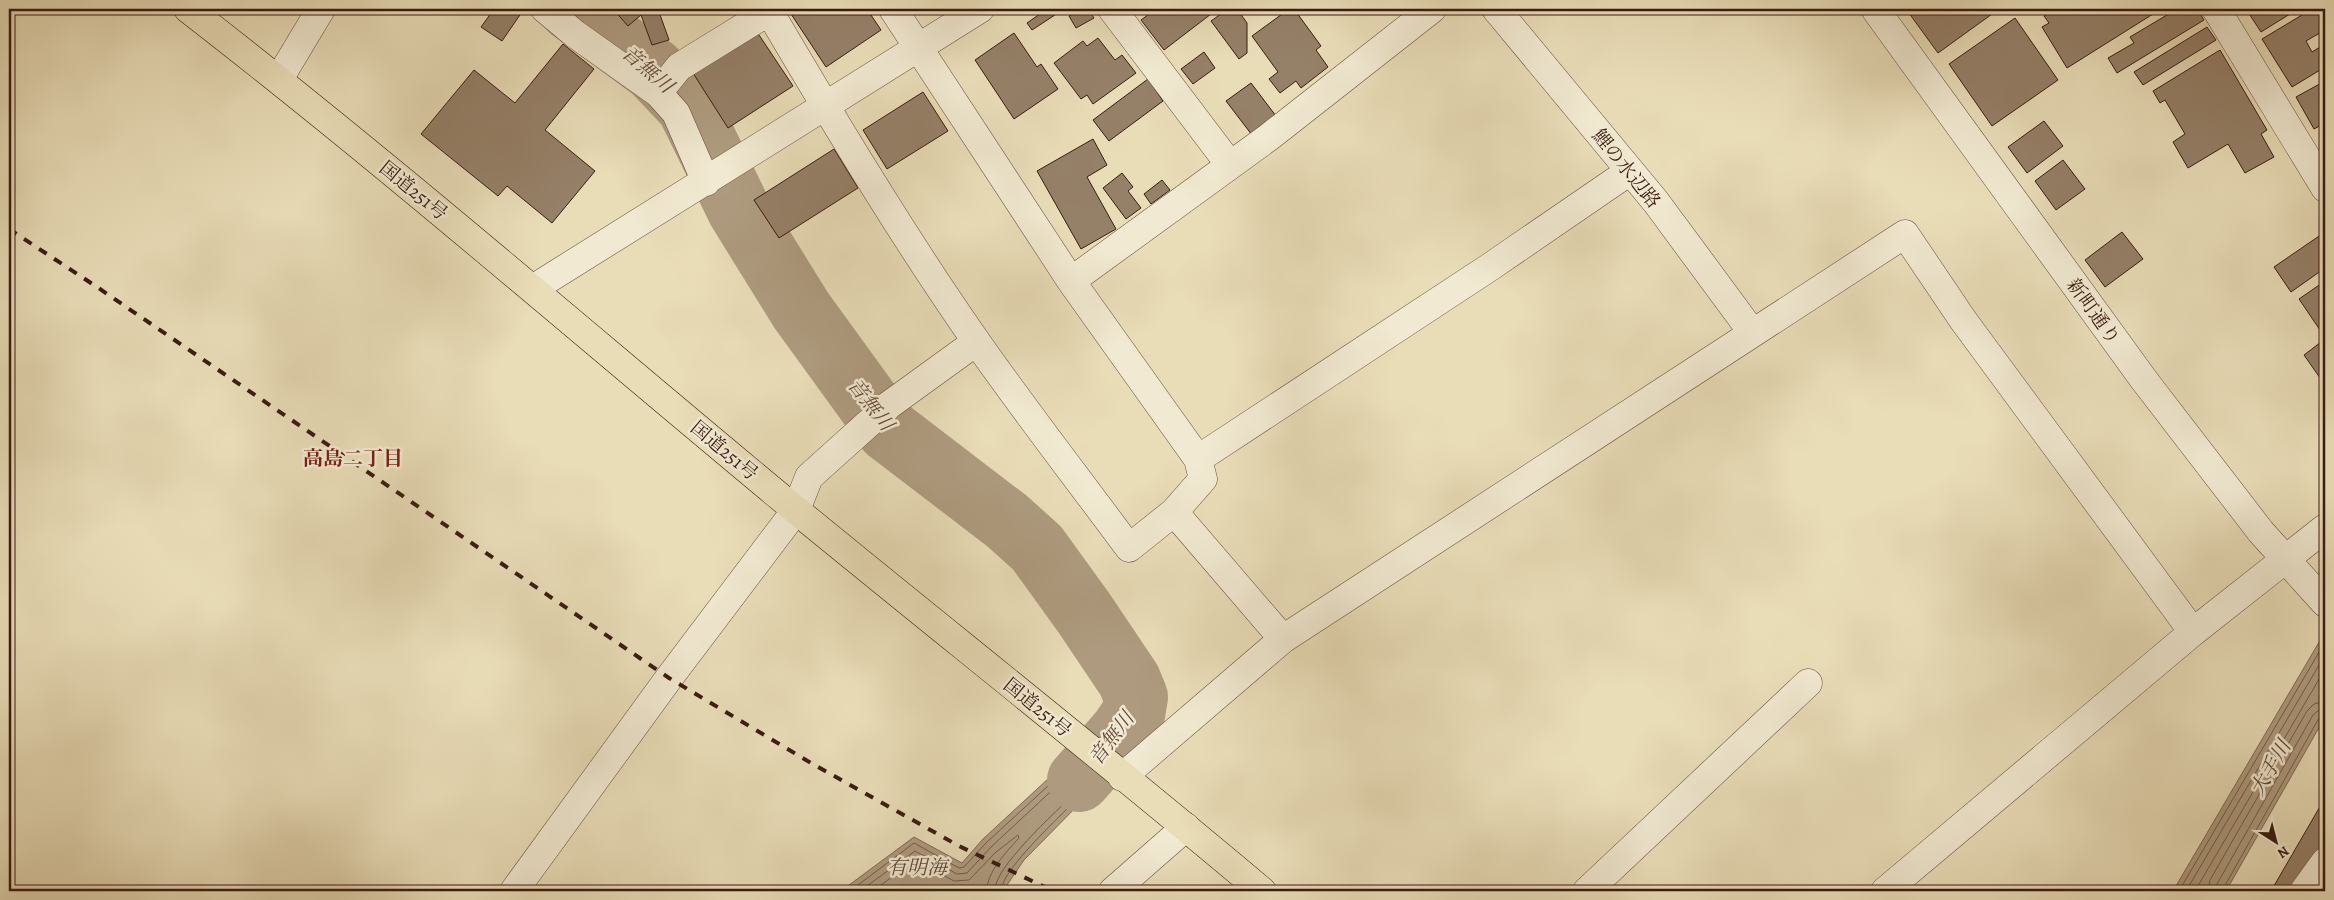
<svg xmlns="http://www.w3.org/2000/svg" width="2334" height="900" font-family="Alegreya,'Noto Serif JP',serif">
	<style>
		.water { fill: #ae9b7f; stroke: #806853 }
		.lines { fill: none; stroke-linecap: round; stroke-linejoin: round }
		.shore { stroke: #745b48; stroke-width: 1 }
		.river { stroke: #ae9b7f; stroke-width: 64 }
		.building { fill: #958068; stroke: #3a1b11 }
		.minor-casing { stroke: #664c3b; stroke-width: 29 }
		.highway-casing { stroke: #3a1b11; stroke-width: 29 }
		.minor { stroke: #f1e9d1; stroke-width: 28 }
		.highway { stroke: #e9ddb8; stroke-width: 28 }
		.rail { stroke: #3a1b11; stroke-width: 4; stroke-dasharray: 9 9; stroke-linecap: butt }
		.labels { text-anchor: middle; stroke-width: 5; stroke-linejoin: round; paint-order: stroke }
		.street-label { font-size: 19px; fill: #3a1b11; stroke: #f1e9d1 }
		.water-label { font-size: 20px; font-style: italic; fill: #634838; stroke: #f1e9d1 }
		.neighbourhood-label { font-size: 20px; font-weight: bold; fill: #7a1f14; stroke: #f1e9d1 }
	</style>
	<rect width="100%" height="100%" fill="#e9ddb8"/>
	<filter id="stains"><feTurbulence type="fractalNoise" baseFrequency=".004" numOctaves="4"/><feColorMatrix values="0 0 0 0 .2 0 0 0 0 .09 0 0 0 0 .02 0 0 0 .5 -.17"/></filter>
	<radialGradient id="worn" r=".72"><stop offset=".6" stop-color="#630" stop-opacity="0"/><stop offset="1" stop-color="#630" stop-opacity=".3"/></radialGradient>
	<path class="water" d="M 2325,632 L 2325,717 L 2230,884 L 2225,891 L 2173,891 Z
		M 1062,766 L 1092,791 L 1024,860 L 1005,888 L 1010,891 L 841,891 L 914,837 L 962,863 L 983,839 Z"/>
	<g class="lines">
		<path class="shore" d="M 850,891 L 914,843 L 959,868 L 964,867 L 986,843 L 1061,774 L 1064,774 L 1083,790 L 1083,793 C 1069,808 996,874 1002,891
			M 860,891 L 915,851 L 957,874 L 967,873 L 991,847 L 1061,782 L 1064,782 L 1074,790 L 1074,794 C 1057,811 992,869 995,891
			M 873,891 L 915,860 L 954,881 L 969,880 L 996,852 L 1018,835 L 1019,838 C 1007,851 986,873 987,891
			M 2179,891 L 2325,642
			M 2186,891 L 2325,655
			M 2195,891 L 2325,669
			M 2208,891 L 2210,880 L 2307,711 L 2314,704 L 2325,701
			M 2215,891 L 2217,884 L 2313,715 L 2319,710 L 2325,709
			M 2222,891 L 2319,718 L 2325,715"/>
		<path class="river" d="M 571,9 L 654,70 L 688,106 L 739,210 L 801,310 L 888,430 L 1007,521 L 1037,548 L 1084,613 L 1129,680 L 1136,697 L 1133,715 L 1122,731 L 1079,780"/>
	</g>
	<path class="building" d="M 494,9 L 524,9 L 502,41 L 481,27 Z
		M 613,9 L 658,9 L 669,40 L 652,45 L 641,15 L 628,26 Z
		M 798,9 L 867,9 L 881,30 L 826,67 L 791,14 Z
		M 1047,9 L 1064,9 L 1032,30 L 1027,23 Z
		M 1081,9 L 1088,9 L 1094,18 L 1076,28 L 1069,16 Z
		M 1156,9 L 1207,9 L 1211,14 L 1164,50 L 1141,20 Z
		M 1228,9 L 1237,9 L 1247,23 L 1247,53 L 1239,59 L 1211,21 Z
		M 1289,9 L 1294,9 L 1321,46 L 1316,50 L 1328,67 L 1301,88 L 1296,81 L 1280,93 L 1269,79 L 1278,72 L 1252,36 Z
		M 1906,9 L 1999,9 L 1938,53 Z
		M 2055,9 L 2161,9 L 2067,68 L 2042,27 L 2049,23 L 2044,16 Z
		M 2177,9 L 2197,9 L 2204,20 L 2117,73 L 2108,58 L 2134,43 L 2130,37 Z
		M 2246,9 L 2298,9 L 2261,32 Z
		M 2312,9 L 2316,9 L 2325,24 L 2325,30 L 2306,41 L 2312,52 L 2325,44 L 2325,67 L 2292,87 L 2262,39 Z
		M 2015,18 L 2058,80 L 1992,126 L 1949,64 Z
		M 2207,27 L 2216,40 L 2143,85 L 2134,72 Z
		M 757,32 L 793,86 L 728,128 L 693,73 Z
		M 1014,33 L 1037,67 L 1041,64 L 1058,89 L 1014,119 L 975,60 Z
		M 1098,38 L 1115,60 L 1122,55 L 1136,73 L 1093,104 L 1087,95 L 1081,99 L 1054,63 L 1083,41 L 1087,46 Z
		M 563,44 L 594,69 L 545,130 L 595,171 L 552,223 L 507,186 L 498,196 L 421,134 L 474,70 L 515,103 Z
		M 2220,50 L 2267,130 L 2261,134 L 2274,157 L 2245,173 L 2228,144 L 2188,168 L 2173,142 L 2185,134 L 2165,100 L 2160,103 L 2153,91 Z
		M 1204,52 L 1215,68 L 1193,84 L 1181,69 Z
		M 1148,79 L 1163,101 L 1109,141 L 1093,120 Z
		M 2325,81 L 2325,123 L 2314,129 L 2296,97 Z
		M 1251,83 L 1276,116 L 1252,135 L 1226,101 Z
		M 923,92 L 948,131 L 887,169 L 863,130 Z
		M 2044,121 L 2063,146 L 2027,173 L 2008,147 Z
		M 1093,139 L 1107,165 L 1087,177 L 1116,229 L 1081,249 L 1037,171 Z
		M 834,149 L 858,188 L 779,238 L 754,200 Z
		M 2063,160 L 2085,189 L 2056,210 L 2035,181 Z
		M 1122,173 L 1133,187 L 1128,191 L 1141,208 L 1126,219 L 1103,188 Z
		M 1162,180 L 1170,190 L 1151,204 L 1144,194 Z
		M 2122,232 L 2143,259 L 2105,287 L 2085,260 Z
		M 2325,232 L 2325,268 L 2291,292 L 2274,267 Z
		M 2325,281 L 2325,327 L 2320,330 L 2299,299 Z
		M 2325,339 L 2325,385 L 2304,355 Z
		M 2325,798 L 2325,891 L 2271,891 Z"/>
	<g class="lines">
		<g class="minor-casing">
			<path id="minor" d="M 545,9 L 575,34 L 658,93 L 676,113 L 706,182
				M 893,9 L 1071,281 L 1198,459 L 1203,479 L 1174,512 L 1283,639
				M 1112,9 L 1230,165
				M 1496,9 L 1656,202 L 1752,332
				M 1875,9 L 2144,380 L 2261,532 L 2325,603
				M 2216,9 L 2325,188
				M 769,11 C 835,123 902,235 976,341 C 1025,411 1078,479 1129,548 L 1174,512
				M 279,79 L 321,9
				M 658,93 L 679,67 L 773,9
				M 1071,281 L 1269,137 L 1432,9
				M 534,288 L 980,9
				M 1198,459 L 1490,267 L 1630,171
				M 1122,777 L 1283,639 L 1905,234 L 1963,320 L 2193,632
				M 514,891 L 669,678 L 796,510 L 809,477 L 889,405 L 976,342
				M 1113,891 L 1186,827
				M 1587,891 L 1808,683
				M 1885,891 L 2193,632 L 2325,528
				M 2304,891 L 2325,862"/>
		</g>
		<g class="highway-casing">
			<path id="highway" d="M 188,9 C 396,170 594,343 797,511 C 952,638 1109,762 1262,891"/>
		</g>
		<use href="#minor" class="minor"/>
		<use href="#highway" class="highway"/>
		<path class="rail" d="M 9,229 L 97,287 L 669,678 L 811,763 L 959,846 L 1053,891"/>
	</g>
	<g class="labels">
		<g class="street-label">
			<text transform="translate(1627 168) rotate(51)" y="7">鯉の水辺路</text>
			<text transform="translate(414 190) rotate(39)" y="7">国道251号</text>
			<text transform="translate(2094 311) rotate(54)" y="7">新町通り</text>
			<text transform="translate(725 450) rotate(40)" y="7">国道251号</text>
			<text transform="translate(1038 707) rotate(39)" y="7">国道251号</text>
		</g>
		<g class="water-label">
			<text transform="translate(648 69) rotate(41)" y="7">音無川</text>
			<text transform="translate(871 404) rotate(52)" y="7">音無川</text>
			<text transform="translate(1111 738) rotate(-53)" y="7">音無川</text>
			<text transform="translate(2270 768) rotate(-60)" y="7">大手川</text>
			<text x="917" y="874">有明海</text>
		</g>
		<g class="neighbourhood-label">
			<text x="353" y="465">高島二丁目</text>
		</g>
	</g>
	<rect width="2334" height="900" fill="none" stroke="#e9ddb8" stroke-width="30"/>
	<rect x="10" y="10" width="2314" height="880" fill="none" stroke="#3a1b11" stroke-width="2.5"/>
	<rect x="15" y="15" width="2304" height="870" fill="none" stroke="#3a1b11"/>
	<g transform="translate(2276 842) rotate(144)" stroke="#f1e9d1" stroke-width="4" paint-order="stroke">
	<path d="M0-4L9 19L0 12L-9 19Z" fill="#3a1b11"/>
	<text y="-8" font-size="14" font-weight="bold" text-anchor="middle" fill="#3a1b11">N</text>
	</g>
	<rect width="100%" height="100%" filter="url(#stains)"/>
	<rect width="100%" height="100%" fill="url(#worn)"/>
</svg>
